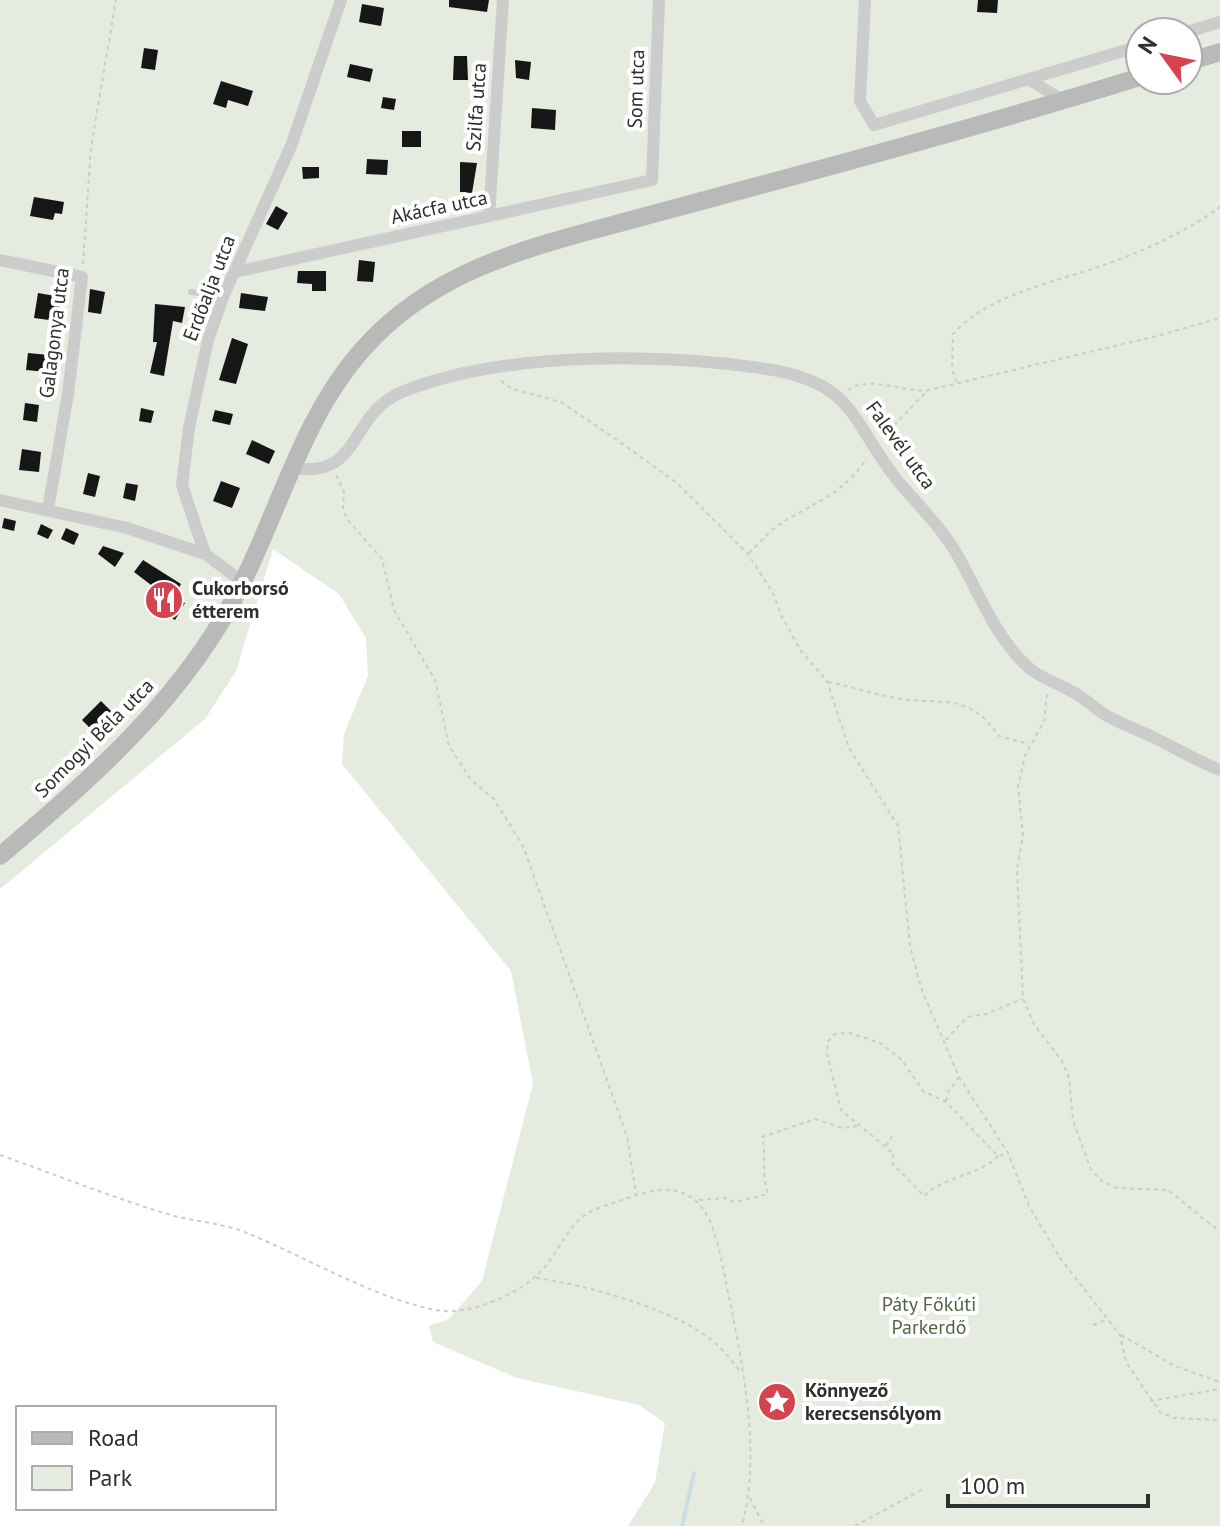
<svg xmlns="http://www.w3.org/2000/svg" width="1220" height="1526" font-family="'PT Sans',sans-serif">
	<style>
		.green { fill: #e5ebde; fill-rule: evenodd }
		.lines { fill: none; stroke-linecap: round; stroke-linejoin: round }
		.stream { stroke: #ccdde8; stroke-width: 4 }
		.building { fill: #161616 }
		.path { stroke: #ccc; stroke-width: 2; stroke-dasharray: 4 4; stroke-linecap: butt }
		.service { stroke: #ccc; stroke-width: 6 }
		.minor { stroke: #ccc; stroke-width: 12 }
		.secondary { stroke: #b9b9b9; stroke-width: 18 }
		.labels { text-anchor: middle; stroke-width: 8; stroke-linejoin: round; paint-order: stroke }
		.street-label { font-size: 20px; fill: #2f2f2f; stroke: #fff }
		.poi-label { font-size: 20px; font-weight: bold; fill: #2f2f2f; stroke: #fff; text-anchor: start }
		.park-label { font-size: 20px; fill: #526641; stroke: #fff }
	</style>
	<rect width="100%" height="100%" fill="#fff"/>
	<path class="green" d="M 0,0 L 1220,0 L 1220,1526 L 628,1526 L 655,1483 L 665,1423 L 639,1405 L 517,1378 L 433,1342 L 429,1326 L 449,1319 L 482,1281 L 533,1084 L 511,971 L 342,764 L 344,734 L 368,676 L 366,638 L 339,594 L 273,549 L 236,671 L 205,719 L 0,889 ZM 1140,32 L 1188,32 L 1188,80 L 1140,80 Z"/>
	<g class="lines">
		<path class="stream" d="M 682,1526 L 694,1473"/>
	</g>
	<path class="building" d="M 449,0 L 489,0 L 487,12 L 449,7 Z
		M 978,0 L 998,0 L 997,13 L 977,12 Z
		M 362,4 L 384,8 L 381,26 L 359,22 Z
		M 144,48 L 158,50 L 155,70 L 141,68 Z
		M 454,56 L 467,56 L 468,80 L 453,80 Z
		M 515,60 L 531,62 L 529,80 L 516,78 Z
		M 350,64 L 373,69 L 370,82 L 347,77 Z
		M 221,81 L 253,91 L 248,106 L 228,100 L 226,108 L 213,104 Z
		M 383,97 L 396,99 L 394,110 L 381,108 Z
		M 532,108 L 556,110 L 555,130 L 531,128 Z
		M 402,131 L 421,131 L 421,147 L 402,147 Z
		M 367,159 L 388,160 L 387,175 L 366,174 Z
		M 460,162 L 477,163 L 472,193 L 460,192 Z
		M 302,167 L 319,167 L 319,178 L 303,179 Z
		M 34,197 L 64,202 L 62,214 L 55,213 L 53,220 L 30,216 Z
		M 276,206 L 288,213 L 278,230 L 266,224 Z
		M 359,260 L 375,262 L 373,282 L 357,281 Z
		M 298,271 L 326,271 L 326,291 L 312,291 L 312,284 L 297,283 Z
		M 90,289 L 105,292 L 101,314 L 88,312 Z
		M 38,293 L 61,297 L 57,321 L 34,318 Z
		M 241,293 L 268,297 L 265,311 L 239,308 Z
		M 155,304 L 185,307 L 182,323 L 173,321 L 164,376 L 150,373 L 157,342 L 153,342 Z
		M 232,338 L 248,344 L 236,384 L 219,380 Z
		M 28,353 L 49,355 L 47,372 L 26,370 Z
		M 25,403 L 39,405 L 37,422 L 23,420 Z
		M 141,408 L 154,411 L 151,423 L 139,421 Z
		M 215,410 L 233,414 L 230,425 L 212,421 Z
		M 252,440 L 275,451 L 269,464 L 246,454 Z
		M 22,449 L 41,452 L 39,472 L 19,470 Z
		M 88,473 L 100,476 L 95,497 L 83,494 Z
		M 221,481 L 240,488 L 232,508 L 213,501 Z
		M 126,483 L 138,485 L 135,501 L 123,498 Z
		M 4,518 L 16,521 L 14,531 L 2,528 Z
		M 41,524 L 53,530 L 48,539 L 37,534 Z
		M 66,528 L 79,534 L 74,545 L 61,539 Z
		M 103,546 L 124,553 L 115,567 L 98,554 Z
		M 143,560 L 181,584 L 174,597 L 185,603 L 175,620 L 146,603 L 155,588 L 134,572 Z
		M 101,701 L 114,714 L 95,733 L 82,720 Z"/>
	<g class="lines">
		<path class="path" d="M 83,264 L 91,147 L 116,0
			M 501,381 L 512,389 L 561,402 L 617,440 L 677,483 L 748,554 L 773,593 L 782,617 L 801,651 L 827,681 L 849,748 L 898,826 L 910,946 L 921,988 L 959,1077 L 1008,1153 L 1029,1206 L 1060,1258 L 1120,1335 L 1126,1362 L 1160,1412 L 1174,1418 L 1220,1420
			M 957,382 L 952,370 L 953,334 C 990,294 1049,284 1098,267 C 1139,253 1185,233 1220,207
			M 848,390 C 871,374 904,394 929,390 L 1157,336 L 1220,318
			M 883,437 L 926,392
			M 336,475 L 344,491 L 343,508 L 347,519 L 382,559 L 394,610 L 435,680 L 449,746 L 471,780 L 494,799 L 523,846 L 627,1136 L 636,1194
			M 749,553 C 757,546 764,537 772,530 C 808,503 838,501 867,458
			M 828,682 C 852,687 877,695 901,699 C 945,705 968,692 999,736 L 1029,744
			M 1047,694 L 1044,721 L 1025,756 L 1018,786 L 1023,835 L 1017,869 L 1023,999 L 1035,1026 L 1062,1061 L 1069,1078 L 1073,1120 L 1091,1170 L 1102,1181 L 1117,1188 L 1168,1190 L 1220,1232
			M 946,1040 L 967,1017 L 986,1014 L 1022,999
			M 946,1101 L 948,1092 L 959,1077
			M 886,1146 L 892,1136
			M 0,1155 C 57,1175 113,1198 171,1215 C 196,1222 223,1223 247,1233 C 304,1256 385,1304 443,1311 C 471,1314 518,1294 537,1275 C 555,1259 563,1234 581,1218 C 592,1208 612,1204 625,1199 C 706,1168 714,1222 727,1287 C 742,1362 762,1451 742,1526
			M 998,1156 C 979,1176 948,1174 924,1196 L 891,1162 L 894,1154 L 841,1110 L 827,1054 L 828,1041 L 835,1034 L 850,1033 L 880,1043 L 902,1060 L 923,1091 L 946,1102 L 998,1156 L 1007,1154
			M 699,1200 L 725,1198 L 735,1202 L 768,1194 C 761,1171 767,1158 762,1137 L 815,1119 L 843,1128 L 857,1126
			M 536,1278 C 583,1284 673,1309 710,1339 C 721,1347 731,1360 740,1371
			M 1093,1325 L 1106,1320
			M 1121,1335 L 1175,1366 L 1220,1382
			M 1150,1401 L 1220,1389
			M 750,1498 L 764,1526
			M 855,1526 L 923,1489"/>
		<path class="service" d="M 191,292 L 223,297"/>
		<path class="minor" d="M 865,0 L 860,101 L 874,125 L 1140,46
			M 1187,32 L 1220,22
			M 1028,79 L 1064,101
			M 489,216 L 503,0
			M 0,260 L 82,277 L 68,394 L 48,509
			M 235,272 L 652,180 L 659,0
			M 292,468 C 363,479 347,415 402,392 C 503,351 660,353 767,369 C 857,383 851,423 898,481 C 919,506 942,528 958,556 C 980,595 995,637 1029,668 C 1042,679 1057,683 1071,691 C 1082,696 1091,705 1101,712 C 1117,723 1137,729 1155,738 C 1177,749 1197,761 1220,770
			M 0,500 L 127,528 L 205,554
			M 243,582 L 205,554 L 182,485 L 189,428 L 208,340 L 223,297 L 291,146 L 341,0"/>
		<path class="secondary" d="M 1188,62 L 1220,52
			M 0,856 C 93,777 188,695 242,583 C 281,505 304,415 363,349 C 430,273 522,249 616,224 C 668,210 720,196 772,182 C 895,149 1018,115 1140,77"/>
	</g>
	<defs>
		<g id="restaurant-disc" transform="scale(2)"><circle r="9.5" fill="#d3444e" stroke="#fff"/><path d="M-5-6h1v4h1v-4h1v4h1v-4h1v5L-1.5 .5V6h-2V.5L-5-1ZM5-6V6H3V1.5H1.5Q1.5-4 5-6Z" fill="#fff"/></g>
		<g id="sight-disc" transform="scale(2)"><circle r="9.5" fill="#d3444e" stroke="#fff"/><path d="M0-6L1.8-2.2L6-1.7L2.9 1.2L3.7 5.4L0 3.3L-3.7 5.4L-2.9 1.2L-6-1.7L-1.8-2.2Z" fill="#fff"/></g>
	</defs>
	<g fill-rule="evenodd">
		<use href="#restaurant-disc" x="164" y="600"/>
		<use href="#sight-disc" x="777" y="1402"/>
	</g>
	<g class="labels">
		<g class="street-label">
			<text transform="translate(636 89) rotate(-88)" y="7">Som utca</text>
			<text transform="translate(476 107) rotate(-86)" y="7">Szilfa utca</text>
			<text transform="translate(439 207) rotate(-12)" y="7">Akácfa utca</text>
			<text transform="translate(209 288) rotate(-69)" y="7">Erdőalja utca</text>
			<text transform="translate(54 333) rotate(-83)" y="7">Galagonya utca</text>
			<text transform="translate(901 445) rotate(54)" y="7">Falevél utca</text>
			<text transform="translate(94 738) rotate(-45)" y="7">Somogyi Béla utca</text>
		</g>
		<g class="poi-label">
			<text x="192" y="595">Cukorborsó<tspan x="192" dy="23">étterem</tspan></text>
			<text x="805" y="1397">Könnyező<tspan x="805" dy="23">kerecsensólyom</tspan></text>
		</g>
		<g class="park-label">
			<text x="929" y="1311">Páty Főkúti<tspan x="929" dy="23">Parkerdő</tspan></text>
		</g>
	</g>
	<rect x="16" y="1406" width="260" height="104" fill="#ffffff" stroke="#acacac" stroke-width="2"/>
	<rect x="32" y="1432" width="40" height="12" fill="#b9b9b9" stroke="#acacac" stroke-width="2"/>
	<text x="88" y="1446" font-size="24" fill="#2f2f2f">Road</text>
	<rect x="32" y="1466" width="40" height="24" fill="#e5ebde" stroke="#acacac" stroke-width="2"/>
	<text x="88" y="1486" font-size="24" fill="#2f2f2f">Park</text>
	<g transform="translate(1164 56) rotate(303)"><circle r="38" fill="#ffffff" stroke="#acacac" stroke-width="2"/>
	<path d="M0-6L14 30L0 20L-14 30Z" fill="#d3444e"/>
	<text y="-12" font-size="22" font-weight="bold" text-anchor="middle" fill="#2f2f2f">N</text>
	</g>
	<path d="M948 1494v12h200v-12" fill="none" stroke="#2f2f2f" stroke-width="4"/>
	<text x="960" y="1494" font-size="24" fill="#2f2f2f" stroke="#ffffff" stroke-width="6" paint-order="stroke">100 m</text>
</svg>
